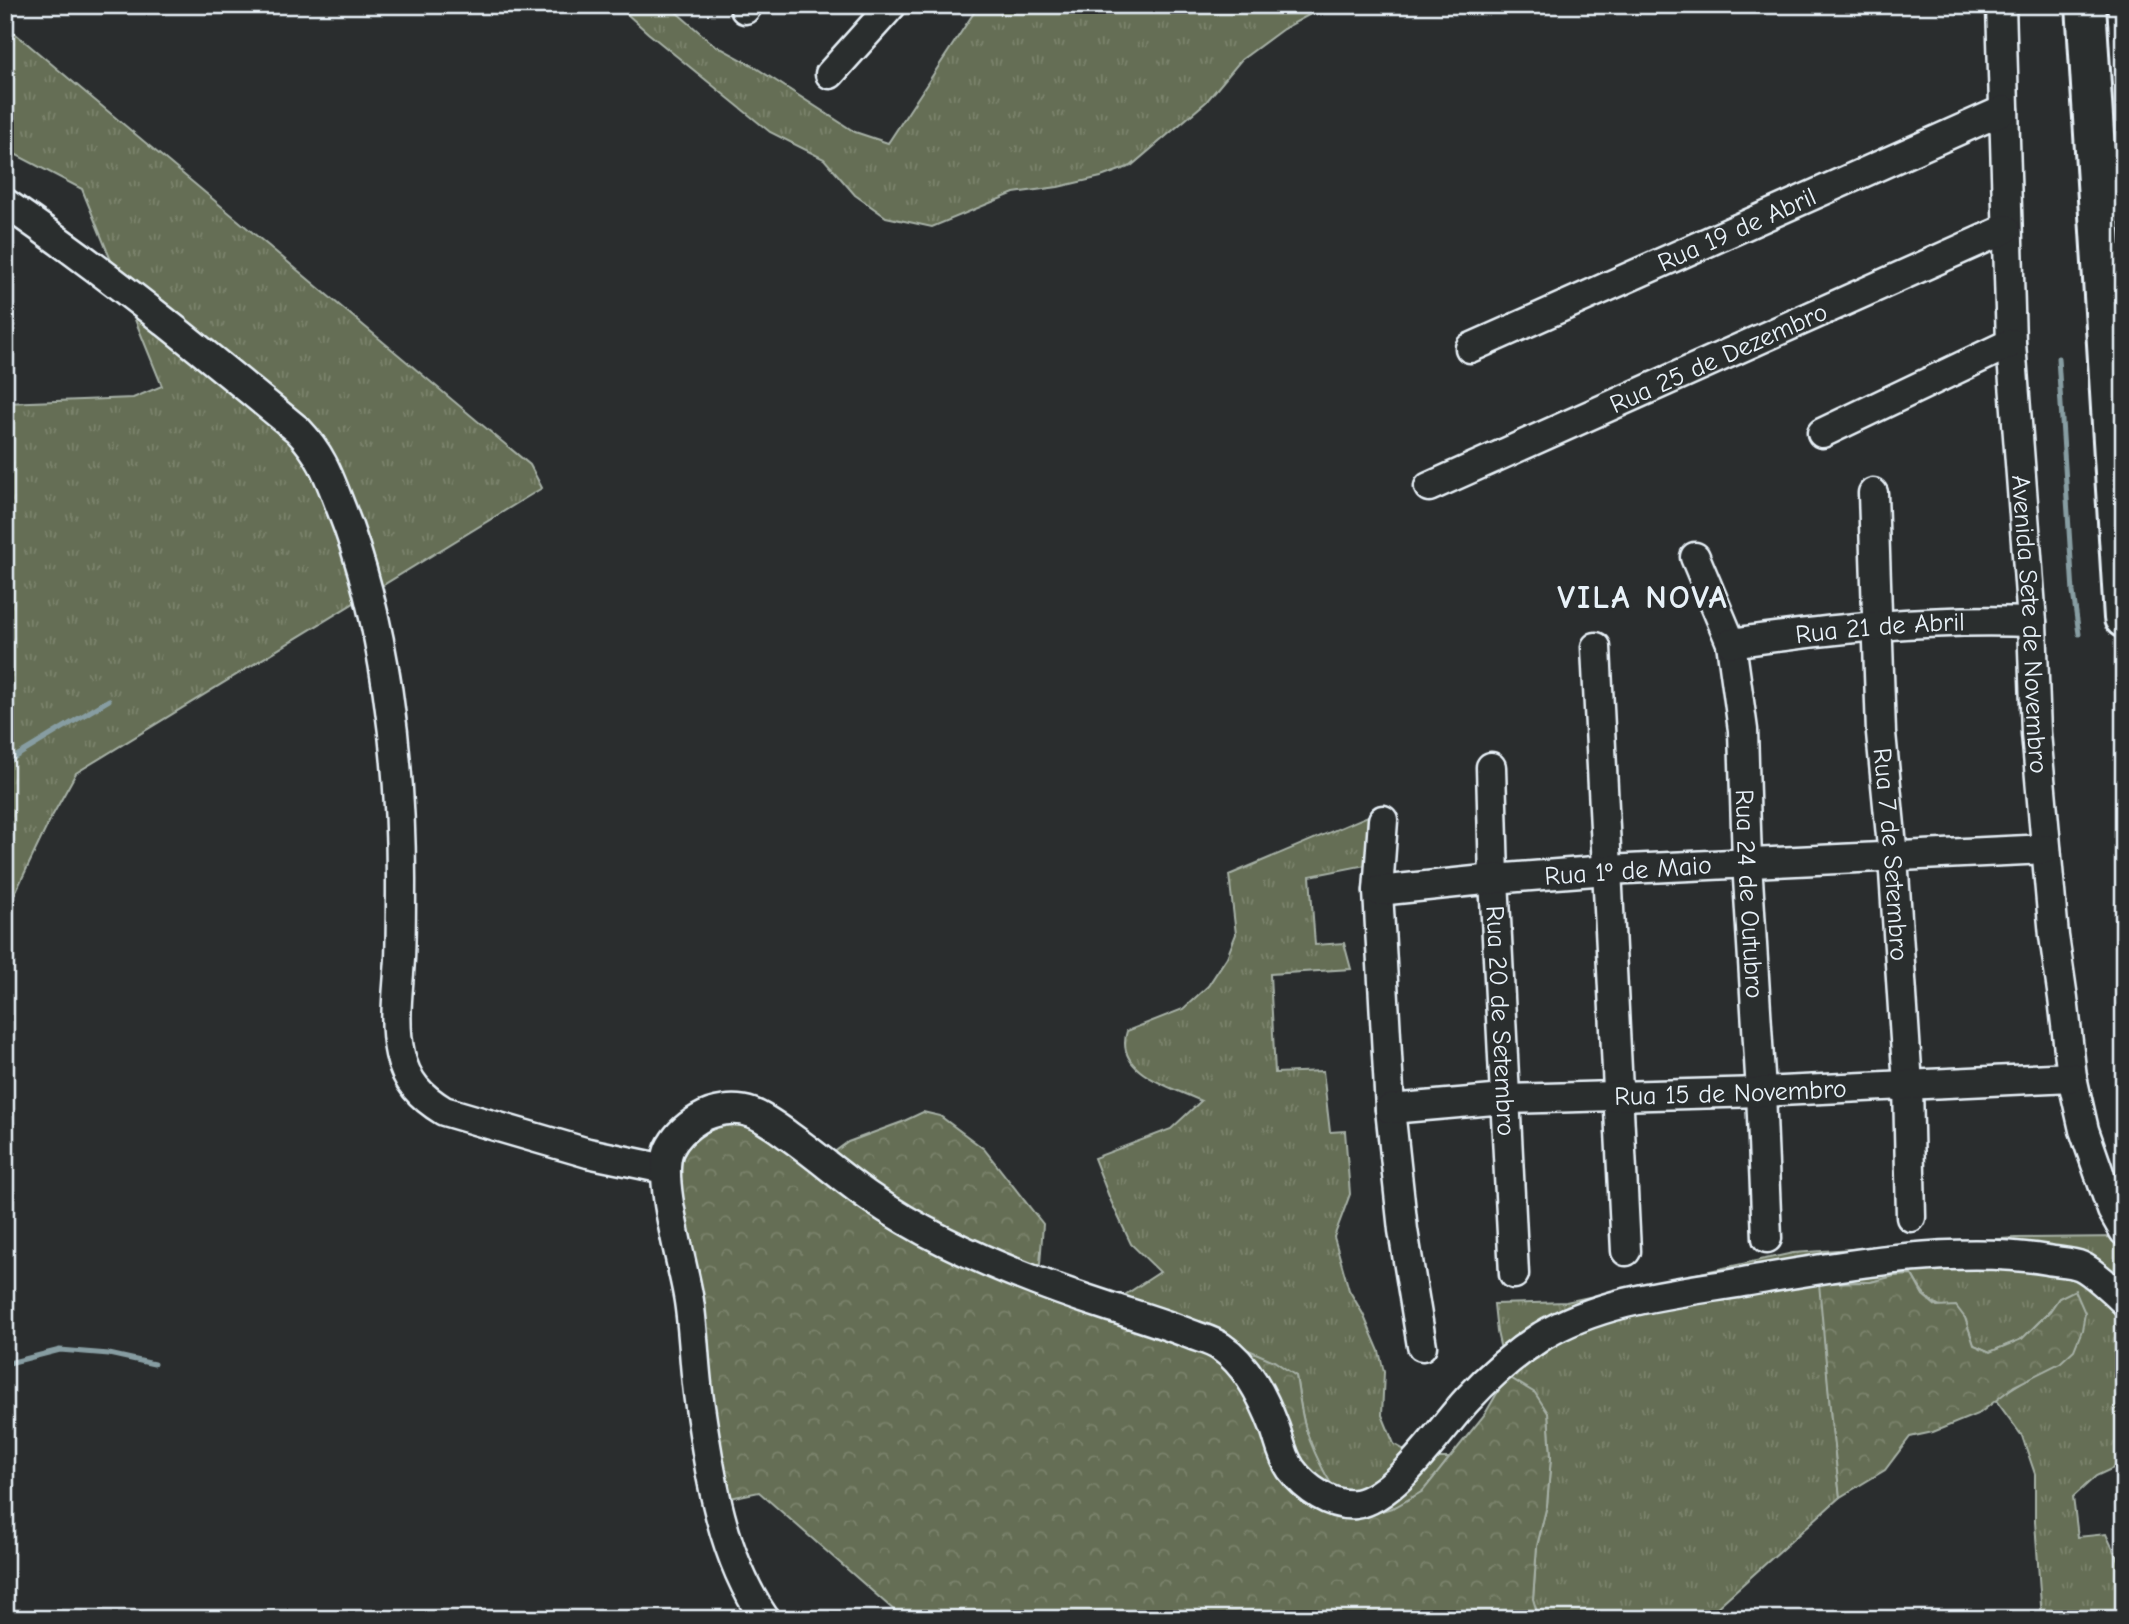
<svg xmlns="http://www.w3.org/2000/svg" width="2129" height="1624" font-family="'Comic Neue',sans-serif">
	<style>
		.grass { fill: url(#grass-tufts); stroke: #a6b0a6; stroke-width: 2 }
		.forest { fill: url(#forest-crowns); stroke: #a6b0a6; stroke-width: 2 }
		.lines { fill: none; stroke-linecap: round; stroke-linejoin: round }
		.stream { stroke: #879da2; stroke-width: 5 }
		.minor-casing { stroke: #e8f1f8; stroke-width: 33 }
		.highway-casing { stroke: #e8f1f8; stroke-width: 44 }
		.minor { stroke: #2a2d2e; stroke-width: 28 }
		.highway { stroke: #2a2d2e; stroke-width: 38 }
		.labels { text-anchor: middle; stroke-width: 6; stroke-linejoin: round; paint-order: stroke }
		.street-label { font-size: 26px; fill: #e8f1f8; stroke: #2a2d2e }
		.district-label { font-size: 33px; font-weight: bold; letter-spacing: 2px; fill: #e8f1f8; stroke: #2a2d2e }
	</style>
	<defs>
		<pattern id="grass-tufts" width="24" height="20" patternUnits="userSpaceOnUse" patternTransform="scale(1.75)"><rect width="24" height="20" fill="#656e54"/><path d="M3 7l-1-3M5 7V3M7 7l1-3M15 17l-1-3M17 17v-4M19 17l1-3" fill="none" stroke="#7b836d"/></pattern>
		<pattern id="forest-crowns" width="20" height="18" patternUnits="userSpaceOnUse" patternTransform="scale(1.75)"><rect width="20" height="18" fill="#656e54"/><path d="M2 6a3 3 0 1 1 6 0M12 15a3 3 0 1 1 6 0" fill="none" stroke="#7b836d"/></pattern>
	</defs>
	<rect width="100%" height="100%" fill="#2a2d2e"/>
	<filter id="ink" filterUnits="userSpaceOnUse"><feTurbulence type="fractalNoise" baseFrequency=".0143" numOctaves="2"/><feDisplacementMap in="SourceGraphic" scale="14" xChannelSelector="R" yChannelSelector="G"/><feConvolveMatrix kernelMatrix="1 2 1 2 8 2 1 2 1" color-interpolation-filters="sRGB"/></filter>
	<g filter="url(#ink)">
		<path class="grass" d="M 617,5 L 668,5 L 713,44 L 750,64 L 855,132 L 888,143 L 979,5 L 1327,5 L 1283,29 L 1241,60 L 1206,102 L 1131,166 L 1101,177 L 1058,187 L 1014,193 L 932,227 L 886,217 L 855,195 L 824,159 L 770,132 L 648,33 Z
			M 5,25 L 530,465 L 542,488 L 76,773 L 50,820 L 5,914 L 5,403 L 133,398 L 162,386 L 82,189 L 5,149 Z
			M 1382,810 L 1376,863 L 1310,876 L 1315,945 L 1344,943 L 1351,969 L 1270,974 L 1275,1073 L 1323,1071 L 1330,1132 L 1345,1131 L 1350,1194 L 1334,1237 L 1349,1290 L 1363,1314 L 1379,1351 L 1384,1372 L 1382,1415 L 1394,1444 L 1419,1458 L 1449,1458 C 1441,1468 1434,1480 1425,1489 C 1408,1507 1376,1514 1353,1515 C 1332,1489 1316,1462 1306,1430 C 1301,1413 1299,1394 1296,1376 L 1114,1302 L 1160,1272 L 1131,1244 L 1110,1199 L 1094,1158 L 1171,1129 L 1201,1101 C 1175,1088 1113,1074 1127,1031 L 1183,1009 L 1208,986 L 1227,957 L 1236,934 L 1229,875 Z
			M 2124,1237 L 2124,1463 L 2096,1476 L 2073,1497 L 2078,1537 L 2106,1534 L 2124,1573 L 2124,1619 L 2042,1619 L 2035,1522 L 2035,1474 L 2022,1436 L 1995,1399 L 2033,1375 L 2059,1298 L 2050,1311 L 2022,1339 L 1990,1352 L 1974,1345 L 1965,1318 C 1935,1306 1928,1304 1912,1275 L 1894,1276 L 1871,1282 L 1820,1283 L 1831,1419 L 1840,1497 L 1704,1619 L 1539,1619 L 1533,1600 L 1537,1546 L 1547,1505 L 1551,1457 L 1548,1413 L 1507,1376 L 1497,1332 L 1494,1304 L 1566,1302 L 1793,1253 L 2015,1238 Z"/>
		<path class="forest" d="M 923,1112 L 940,1116 L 984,1149 L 1043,1224 L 1040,1264 L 1029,1274 L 1230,1342 L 1274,1361 L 1296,1376 C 1299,1394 1301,1413 1306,1430 C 1317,1462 1332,1489 1353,1515 L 1372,1514 L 1395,1507 L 1423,1491 L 1485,1414 L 1507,1376 L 1535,1393 L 1548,1413 L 1551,1457 L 1547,1505 L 1537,1546 L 1533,1599 L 1539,1619 L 904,1619 L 759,1492 L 730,1498 L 714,1442 L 679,1180 C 680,1173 680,1164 683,1157 C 693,1133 724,1121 748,1116 L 822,1161 L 848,1142 L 902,1122 Z
			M 1912,1275 L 1923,1295 L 1937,1307 L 1956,1306 L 1965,1318 L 1974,1345 L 1990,1352 L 2022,1339 L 2050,1311 L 2059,1298 L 2075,1290 L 2085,1313 L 2082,1330 L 2074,1350 L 2060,1363 L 2014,1386 L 1980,1413 L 1933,1432 L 1910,1437 L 1885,1470 L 1840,1497 L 1831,1419 L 1819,1283 L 1871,1282 L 1894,1276 Z"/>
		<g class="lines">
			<path class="stream" d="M 2058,358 L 2073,592 L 2079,634
				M 5,763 L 109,700
				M 5,1364 L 60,1350 L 109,1354 L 154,1364"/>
			<g class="minor-casing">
				<g id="minor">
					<path id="s1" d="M 2001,5 L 2011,343 L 2032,622 L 2036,733 L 2054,936 L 2063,998 L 2072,1077 L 2084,1130 L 2112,1210 L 2124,1231"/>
					<path d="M 745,9 L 748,5"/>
					<path d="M 830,74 L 892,5"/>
					<path d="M 5,203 C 108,273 202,351 298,430 C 322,455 329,477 341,508 C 385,619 401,760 401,879 C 401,906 401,933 400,959 C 398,992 393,1022 400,1054 C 406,1082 421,1097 444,1111 L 588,1153 L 665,1169"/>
					<path id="s2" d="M 1470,348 L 2004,110"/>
					<path d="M 1822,433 L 2011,343"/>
					<path id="s3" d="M 1429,487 L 2006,229"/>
					<path id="s4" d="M 1873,493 L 1881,733 L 1893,857 L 1908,1085 L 1911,1217"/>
					<path id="s5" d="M 1695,557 L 1731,643 L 1743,730 L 1747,862 L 1761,1092 L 1767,1238"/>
					<path id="s6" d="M 1731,643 C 1831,629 1930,618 2032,622"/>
					<path d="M 1596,647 L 1626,1251"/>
					<path id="s7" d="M 1491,767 L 1494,879 L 1514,1274"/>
					<path d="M 1383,820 L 1378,891 L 1390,1109 L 1403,1230 L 1422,1346"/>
					<path d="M 1378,891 L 1494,879 L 1607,870 L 2046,849"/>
					<path id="s8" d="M 1390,1109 L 1505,1099 L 1761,1092 L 2072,1077"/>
					<path d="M 765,1619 C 721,1555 710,1475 699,1400 C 694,1367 694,1334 689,1301 C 684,1266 657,1181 669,1150 C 675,1137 687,1126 699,1119 C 714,1110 735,1107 752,1113 C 765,1118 778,1128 789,1136 C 816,1155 841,1177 868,1196 C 891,1212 918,1228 944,1241 C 996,1267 1051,1288 1107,1306 C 1135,1315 1163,1323 1190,1334 C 1200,1338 1213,1341 1221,1347 C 1248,1365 1264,1399 1275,1428 C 1280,1442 1282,1456 1291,1469 C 1305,1488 1331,1507 1356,1504 C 1395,1498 1441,1428 1467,1400 C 1489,1376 1514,1354 1542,1336 C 1601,1300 1676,1293 1743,1282 C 1838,1266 1953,1244 2048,1260 C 2058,1262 2072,1262 2081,1266 C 2092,1271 2115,1292 2124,1301"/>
				</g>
			</g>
			<g class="highway-casing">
				<path id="highway" d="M 2086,5 L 2124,618"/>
			</g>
			<use href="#minor" class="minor"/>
			<use href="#highway" class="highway"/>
		</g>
	</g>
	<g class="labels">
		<g class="street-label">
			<text dy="9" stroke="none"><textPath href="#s2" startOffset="292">Rua 19 de Abril</textPath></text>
			<text dy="9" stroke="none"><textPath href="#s3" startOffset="317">Rua 25 de Dezembro</textPath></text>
			<text dy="9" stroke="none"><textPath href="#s1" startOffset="620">Avenida Sete de Novembro</textPath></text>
			<text dy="9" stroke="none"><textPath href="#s6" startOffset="150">Rua 21 de Abril</textPath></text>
			<text dy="9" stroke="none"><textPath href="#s4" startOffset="362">Rua 7 de Setembro</textPath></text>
			<text transform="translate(1628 870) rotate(-4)" y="9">Rua 1º de Maio</text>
			<text dy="9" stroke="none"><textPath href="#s5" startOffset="345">Rua 24 de Outubro</textPath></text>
			<text dy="9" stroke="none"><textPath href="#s7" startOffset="254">Rua 20 de Setembro</textPath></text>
			<text dy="9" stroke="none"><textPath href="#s8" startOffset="341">Rua 15 de Novembro</textPath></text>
		</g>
		<g class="district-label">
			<text x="1643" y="608">VILA NOVA</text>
		</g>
	</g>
	<rect width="2129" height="1624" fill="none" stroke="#2a2d2e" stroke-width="28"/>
	<rect x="14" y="14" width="2101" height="1596" fill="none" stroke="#e8f1f8" stroke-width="2.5" filter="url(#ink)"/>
</svg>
